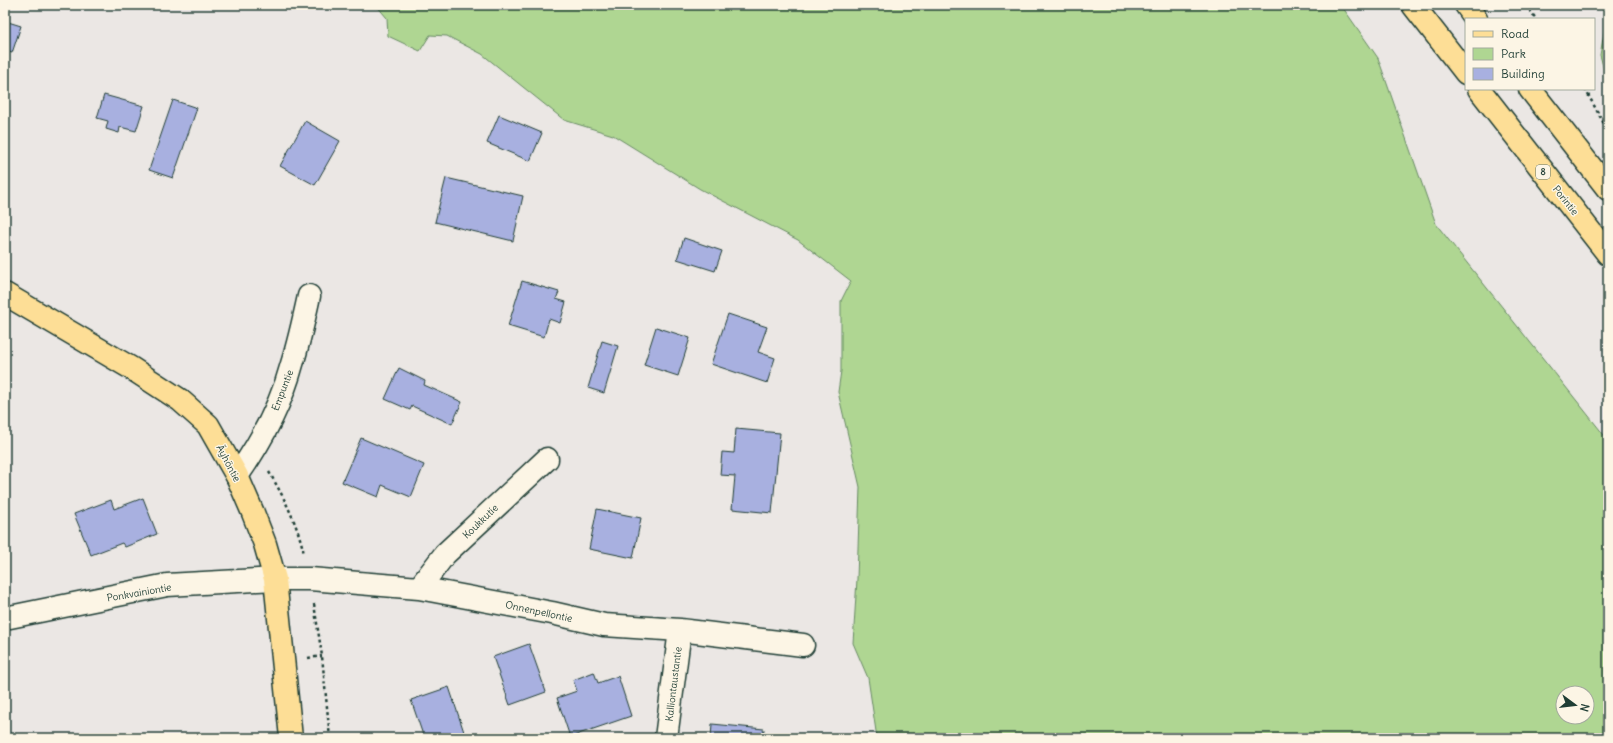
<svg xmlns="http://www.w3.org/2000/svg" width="1613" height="743" font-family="Delius,sans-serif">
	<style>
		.green { fill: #afd692; stroke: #678a63; fill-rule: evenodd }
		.building { fill: #a8b0e0; stroke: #1f3d34 }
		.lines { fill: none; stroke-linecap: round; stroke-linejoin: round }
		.minor-casing { stroke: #1f3d34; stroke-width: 25 }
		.major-casing { stroke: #1f3d34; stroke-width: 25 }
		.highway-casing { stroke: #1f3d34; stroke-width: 25 }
		.path { stroke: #1f3d34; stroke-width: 2.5; stroke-dasharray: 3 3; stroke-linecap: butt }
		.minor { stroke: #fcf5e5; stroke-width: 22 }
		.major { stroke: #fdde96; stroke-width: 22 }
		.highway { stroke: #fdde96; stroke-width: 22 }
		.labels { text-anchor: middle; stroke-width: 3; stroke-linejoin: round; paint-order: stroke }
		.shield { fill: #fcf5e5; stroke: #617469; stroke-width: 1 }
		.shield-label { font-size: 9px; font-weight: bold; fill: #1f3d34 }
		.street-label { font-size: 10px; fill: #1f3d34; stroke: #fcf5e5 }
	</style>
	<rect width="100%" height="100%" fill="#ebe7e4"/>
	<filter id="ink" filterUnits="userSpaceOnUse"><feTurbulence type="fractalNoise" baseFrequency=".025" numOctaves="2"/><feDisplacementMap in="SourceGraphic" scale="8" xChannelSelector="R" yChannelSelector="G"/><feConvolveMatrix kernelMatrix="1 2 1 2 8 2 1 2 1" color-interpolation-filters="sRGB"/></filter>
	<g filter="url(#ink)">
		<path class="green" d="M 376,5 L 1341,5 L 1378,58 L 1436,224 L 1608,440 L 1608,738 L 877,738 L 868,678 L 853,643 L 857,579 L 860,487 L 838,392 L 841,371 L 841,301 L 851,281 L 798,240 L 700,189 L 613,135 L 564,120 L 482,54 L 447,36 L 430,35 L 420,51 L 388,36 L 387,18 ZM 1563,693 L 1587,693 L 1587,717 L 1563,717 Z
			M 1608,11 L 1608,85 L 1600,55 Z"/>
		<path class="building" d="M 5,21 L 21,26 L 12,53 L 5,51 Z
			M 104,95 L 144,106 L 136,131 L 120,127 L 119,133 L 106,129 L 108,121 L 97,118 Z
			M 173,100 L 197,108 L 173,178 L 149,170 Z
			M 499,115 L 542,133 L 530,161 L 487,143 Z
			M 305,121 L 340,141 L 315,185 L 280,166 Z
			M 446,178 L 523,196 L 513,241 L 435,222 Z
			M 684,238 L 722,251 L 715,271 L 677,259 Z
			M 522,281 L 559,292 L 556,299 L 566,302 L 560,323 L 549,319 L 544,337 L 508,326 Z
			M 728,314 L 767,327 L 758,352 L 775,358 L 767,383 L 711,364 Z
			M 656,327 L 690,338 L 678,376 L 644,365 Z
			M 602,341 L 618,346 L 604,393 L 588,388 Z
			M 399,368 L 425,381 L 424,385 L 462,402 L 452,424 L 412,406 L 410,410 L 385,399 Z
			M 736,429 L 780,433 L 772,513 L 732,509 L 735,476 L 720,475 L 722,452 L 734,453 Z
			M 361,438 L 424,465 L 411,497 L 382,485 L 378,497 L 342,482 Z
			M 143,498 L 157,534 L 125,547 L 122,543 L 91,555 L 74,514 L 111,500 L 114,509 Z
			M 597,509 L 641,518 L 633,558 L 589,549 Z
			M 529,644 L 546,692 L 510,705 L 493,657 Z
			M 594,672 L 598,683 L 618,676 L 631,716 L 570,737 L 557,698 L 577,691 L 573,680 Z
			M 449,687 L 466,738 L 424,738 L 411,700 Z
			M 712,724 L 764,729 L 763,738 L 711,738 Z"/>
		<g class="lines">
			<g class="minor-casing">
				<path id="minor" d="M 237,476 C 261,442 281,405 292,364 C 299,342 304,319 309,296
					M 419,588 L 445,554 L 547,459
					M 5,618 L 167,585 L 275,579 L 310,579 L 419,588 L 552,613 L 604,625 L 680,630 L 803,645
					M 666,738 L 680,630"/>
			</g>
			<g class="major-casing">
				<path id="major" d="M 5,294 L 131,368 L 180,400 L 208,425 L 237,476 L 253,513 L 265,544 L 275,579 L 291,738"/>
			</g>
			<g class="highway-casing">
				<path id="highway" d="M 1413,5 L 1466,73
					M 1466,5 L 1476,19
					M 1479,89 L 1608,254
					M 1530,89 L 1608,189"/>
			</g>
			<path class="path" d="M 1526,5 L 1536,19
				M 1585,89 L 1608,131
				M 269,472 C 284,497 298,525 304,554
				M 314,604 L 322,656 L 330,738
				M 308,658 L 322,656"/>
			<use href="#minor" class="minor"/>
			<use href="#major" class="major"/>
			<use href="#highway" class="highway"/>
		</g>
	</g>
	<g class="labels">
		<rect class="shield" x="1536" y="165" width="14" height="14" rx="3"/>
		<g class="shield-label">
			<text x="1543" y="175">8</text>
		</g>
		<g class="street-label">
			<text transform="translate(1566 200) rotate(52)" y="4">Porintie</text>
			<text transform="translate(282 390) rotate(-69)" y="4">Empuntie</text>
			<text transform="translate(229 463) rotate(62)" y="4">Äyhöntie</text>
			<text transform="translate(480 521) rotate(-44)" y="4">Koukkutie</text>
			<text transform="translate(139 592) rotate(-10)" y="4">Ponkvainiontie</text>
			<text transform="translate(539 611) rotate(12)" y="4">Onnenpellontie</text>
			<text transform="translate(673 684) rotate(-83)" y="4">Kalliontaustantie</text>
		</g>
	</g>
	<rect width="1613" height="743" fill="none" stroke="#fcf5e5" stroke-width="20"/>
	<rect x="10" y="10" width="1593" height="723" fill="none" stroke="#1f3d34" stroke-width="1.5" filter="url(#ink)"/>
	<rect x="1465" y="18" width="130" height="72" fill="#fcf5e5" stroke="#a4ab9e"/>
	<rect x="1473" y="31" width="20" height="6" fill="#fdde96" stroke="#a4ab9e"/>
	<text x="1501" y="38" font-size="12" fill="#1f3d34">Road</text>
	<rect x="1473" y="48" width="20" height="12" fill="#afd692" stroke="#a4ab9e"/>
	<text x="1501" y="58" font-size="12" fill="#1f3d34">Park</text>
	<rect x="1473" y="68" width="20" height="12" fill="#a8b0e0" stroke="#a4ab9e"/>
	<text x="1501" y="78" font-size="12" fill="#1f3d34">Building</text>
	<g transform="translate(1575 705) rotate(105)"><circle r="19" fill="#fcf5e5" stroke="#a4ab9e"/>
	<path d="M0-3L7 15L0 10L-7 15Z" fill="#1f3d34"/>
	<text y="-6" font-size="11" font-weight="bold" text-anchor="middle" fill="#1f3d34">N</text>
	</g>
</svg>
